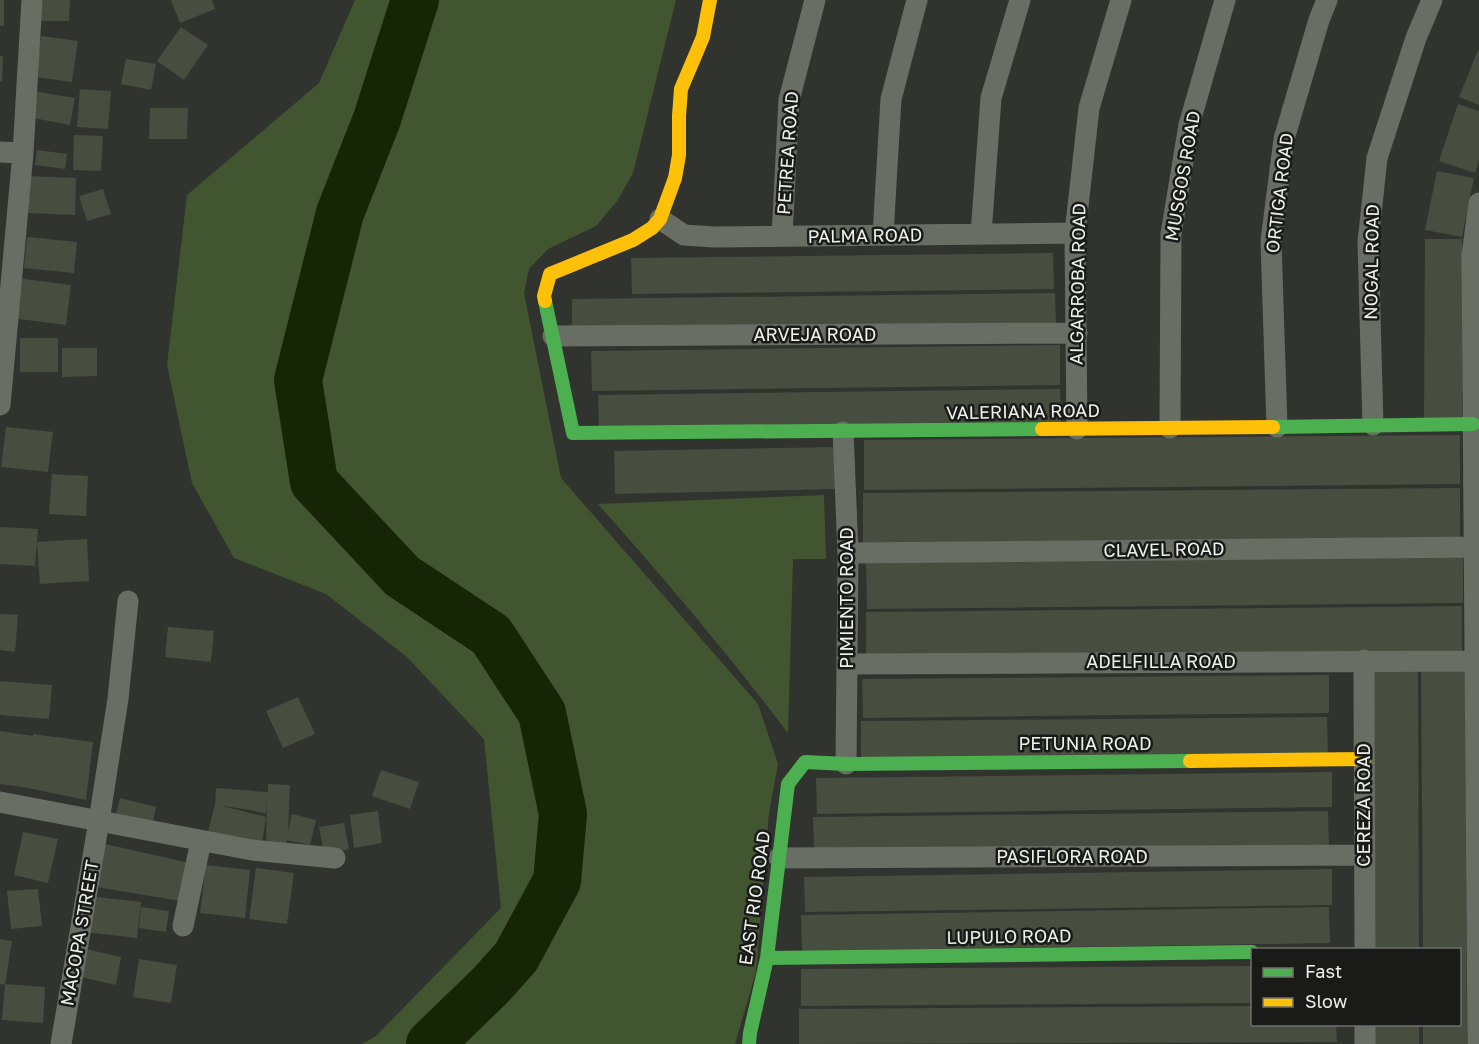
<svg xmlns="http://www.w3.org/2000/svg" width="1479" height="1044" font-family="'Golos Text',sans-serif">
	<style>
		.green { fill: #415630 }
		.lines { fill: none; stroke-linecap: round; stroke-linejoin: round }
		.river { stroke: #162506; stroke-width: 48 }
		.building { fill: #474d3f }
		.street { stroke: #696e65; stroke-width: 21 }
		.fast { stroke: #4caf50; stroke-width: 14 }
		.slow { stroke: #ffc107; stroke-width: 14 }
		.labels { text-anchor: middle; stroke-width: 5; stroke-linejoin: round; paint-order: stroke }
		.street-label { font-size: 18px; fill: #eef0ec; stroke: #1a1b19 }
	</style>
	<rect width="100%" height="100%" fill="#31332f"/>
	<path class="green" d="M 355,0 L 676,0 L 633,173 L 617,201 L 596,226 L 548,249 L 529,269 L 524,293 L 561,478 L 758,704 L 778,764 L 769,813 L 756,972 L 735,1044 L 362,1044 L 376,1036 L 501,908 L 484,739 L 407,657 L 326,594 L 234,558 L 192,483 L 167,365 L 187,195 L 319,83 Z
		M 824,495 L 826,559 L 793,559 L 788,733 C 728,654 664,578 598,504 Z"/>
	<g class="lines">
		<path class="river" d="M 415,0 L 377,119 L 340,213 L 298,380 L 314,482 L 402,576 L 491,635 L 542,713 L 563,814 L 557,881 L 516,957 L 490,986 L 430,1044"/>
	</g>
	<path class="building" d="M 0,0 L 4,0 L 4,26 L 0,26 Z
		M 39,0 L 70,0 L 69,21 L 38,21 Z
		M 171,0 L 212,0 L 215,9 L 180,23 Z
		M 181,27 L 208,45 L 184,80 L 157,61 Z
		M 41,36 L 78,41 L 72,82 L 36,77 Z
		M 1479,48 L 1479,105 L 1459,97 Z
		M 0,56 L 3,56 L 2,81 L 0,81 Z
		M 126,59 L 156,64 L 151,90 L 121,84 Z
		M 80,89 L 111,91 L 108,129 L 77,127 Z
		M 33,91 L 75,98 L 70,125 L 28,117 Z
		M 1458,104 L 1479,111 L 1479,160 L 1475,173 L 1439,161 Z
		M 150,108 L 188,108 L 187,139 L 149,139 Z
		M 74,135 L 103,136 L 101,171 L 73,170 Z
		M 37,150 L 67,154 L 65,169 L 35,165 Z
		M 1437,171 L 1474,178 L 1462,237 L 1425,230 Z
		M 30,176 L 76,178 L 75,215 L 28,213 Z
		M 103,189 L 111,214 L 87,221 L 79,196 Z
		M 27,237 L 77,242 L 74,273 L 24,268 Z
		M 1425,239 L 1462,239 L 1462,418 L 1424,418 Z
		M 1053,253 L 1054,289 L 632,294 L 631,258 Z
		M 17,278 L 71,285 L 66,325 L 11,318 Z
		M 1055,293 L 1056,327 L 572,333 L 572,299 Z
		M 20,338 L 58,338 L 58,372 L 20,372 Z
		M 1060,345 L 1060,385 L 592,391 L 591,351 Z
		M 62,348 L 97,348 L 97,376 L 62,377 Z
		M 1060,389 L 1061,424 L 599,430 L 598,395 Z
		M 6,427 L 53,432 L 48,472 L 1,467 Z
		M 1460,435 L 1460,484 L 864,490 L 864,440 Z
		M 836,447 L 837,489 L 615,494 L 614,451 Z
		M 52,474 L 88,476 L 86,516 L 49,514 Z
		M 1460,488 L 1460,537 L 863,543 L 863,493 Z
		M 0,527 L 38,529 L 35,566 L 0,564 Z
		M 87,539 L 89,581 L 40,584 L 37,542 Z
		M 1463,554 L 1463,603 L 867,609 L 866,559 Z
		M 1462,606 L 1462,656 L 866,661 L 866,612 Z
		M 0,614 L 18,615 L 15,652 L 0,650 Z
		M 168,627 L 214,631 L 211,662 L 165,657 Z
		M 1465,664 L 1467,1044 L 1423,1044 L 1423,1024 L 1460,1024 L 1460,950 L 1423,950 L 1421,665 Z
		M 1374,666 L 1418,666 L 1419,950 L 1375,950 Z
		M 1329,675 L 1329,713 L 863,718 L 862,679 Z
		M 0,681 L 52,685 L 49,719 L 0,715 Z
		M 298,697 L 315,734 L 283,748 L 266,711 Z
		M 1327,717 L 1328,756 L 861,760 L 861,721 Z
		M 0,731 L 33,736 L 33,734 L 93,742 L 86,800 L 28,788 L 0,784 Z
		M 381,770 L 419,782 L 410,809 L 372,796 Z
		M 1332,772 L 1332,807 L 817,814 L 816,778 Z
		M 268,784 L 290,785 L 288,831 L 292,814 L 316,820 L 310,845 L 287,840 L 287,846 L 266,845 L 267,800 L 266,813 L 219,805 L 266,817 L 261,850 L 206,839 L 215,804 L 216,788 L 268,792 Z
		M 120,798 L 156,807 L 152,826 L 115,818 Z
		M 378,811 L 382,843 L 354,848 L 350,815 Z
		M 1328,811 L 1329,847 L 814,853 L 813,817 Z
		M 344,823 L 349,849 L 324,854 L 319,827 Z
		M 23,832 L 58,839 L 48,883 L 14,875 Z
		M 105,844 L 190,863 L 181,901 L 96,887 Z
		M 206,865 L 250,870 L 245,918 L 200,913 Z
		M 256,868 L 294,873 L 287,924 L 249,919 Z
		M 1332,869 L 1332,905 L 805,912 L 804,877 Z
		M 38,889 L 42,926 L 11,929 L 7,891 Z
		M 88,896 L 141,902 L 137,938 L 84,932 Z
		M 141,907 L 169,911 L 166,932 L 139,928 Z
		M 1329,907 L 1330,943 L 802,951 L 801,915 Z
		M 0,939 L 12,941 L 5,985 L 0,984 Z
		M 82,948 L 121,957 L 116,985 L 76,976 Z
		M 139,959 L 177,965 L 171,1003 L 133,997 Z
		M 1252,966 L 1252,1003 L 801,1006 L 801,969 Z
		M 5,984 L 45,987 L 43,1023 L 2,1020 Z
		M 1252,1006 L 1252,1024 L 1336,1024 L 1337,1042 L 799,1044 L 799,1009 Z
		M 1375,1024 L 1419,1024 L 1419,1044 L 1375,1044 Z"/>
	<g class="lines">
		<path class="street" d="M 0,152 L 23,153
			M 660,219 L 684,235 L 714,237 L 1075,233
			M 981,234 L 991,98 L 1020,0
			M 883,235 L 891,99 L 917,0
			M 782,236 L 789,100 L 815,0
			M 553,336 L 1077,333
			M 0,405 L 23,153 L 32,0
			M 1373,425 L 1368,242 L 1377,158 L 1416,38 L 1432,0
			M 1277,427 L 1271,241 L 1284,139 L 1319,20 L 1327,0
			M 1170,428 L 1171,234 L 1189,125 L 1225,0
			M 1077,429 L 1075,233 L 1089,108 L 1121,0
			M 843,432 L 848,553 L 846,764
			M 848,553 L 1479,547
			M 1364,660 L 1365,950
			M 847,664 L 1475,661
			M 0,802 L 252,850 L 335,858
			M 779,858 L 1365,855
			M 183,926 L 201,841
			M 1365,1024 L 1365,1044
			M 61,1044 L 99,821 L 118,699 L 128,601
			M 1478,1044 L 1472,255 L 1479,203"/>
		<path class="fast" d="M 545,301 L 573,433 L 1042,429
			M 1273,427 L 1473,424
			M 767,958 L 1252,952
			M 749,1044 L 750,1033 L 767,958 L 788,784 L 805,762 L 846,764 L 1190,761"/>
		<path class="slow" d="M 545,301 L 544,296 L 550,274 L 633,240 L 652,228 L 660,219 L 675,178 L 679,155 L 679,116 L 681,89 L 703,37 L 710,0
			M 1042,429 L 1273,427
			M 1190,761 L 1364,759"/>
	</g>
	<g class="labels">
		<g class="street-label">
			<text transform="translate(788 153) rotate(-86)" y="6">PETREA ROAD</text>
			<text transform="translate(1183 176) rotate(-80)" y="6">MUSGOS ROAD</text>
			<text transform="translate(1280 193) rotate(-83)" y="6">ORTIGA ROAD</text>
			<text transform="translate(865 236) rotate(-1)" y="6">PALMA ROAD</text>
			<text transform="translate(1372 262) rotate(-89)" y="6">NOGAL ROAD</text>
			<text transform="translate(1078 284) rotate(-89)" y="6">ALGARROBA ROAD</text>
			<text x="815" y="341">ARVEJA ROAD</text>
			<text transform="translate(1023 412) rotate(-1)" y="6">VALERIANA ROAD</text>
			<text transform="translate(1164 550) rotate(-1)" y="6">CLAVEL ROAD</text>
			<text transform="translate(847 598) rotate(-90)" y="6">PIMIENTO ROAD</text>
			<text x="1161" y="668">ADELFILLA ROAD</text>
			<text x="1085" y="750">PETUNIA ROAD</text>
			<text transform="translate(1364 805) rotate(-90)" y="6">CEREZA ROAD</text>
			<text x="1072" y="863">PASIFLORA ROAD</text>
			<text transform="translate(755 898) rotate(-82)" y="6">EAST RIO ROAD</text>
			<text transform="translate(80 933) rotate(-80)" y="6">MACOPA STREET</text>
			<text transform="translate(1009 937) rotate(-1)" y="6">LUPULO ROAD</text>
		</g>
	</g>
	<rect x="1251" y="948" width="210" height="78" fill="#1a1b19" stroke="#6f706d" stroke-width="1.5"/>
	<rect x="1263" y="968" width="30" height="9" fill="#4caf50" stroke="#6f706d" stroke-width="1.5"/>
	<text x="1305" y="978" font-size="18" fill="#eef0ec">Fast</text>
	<rect x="1263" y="998" width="30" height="9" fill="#ffc107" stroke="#6f706d" stroke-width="1.5"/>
	<text x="1305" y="1008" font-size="18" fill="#eef0ec">Slow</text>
</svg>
